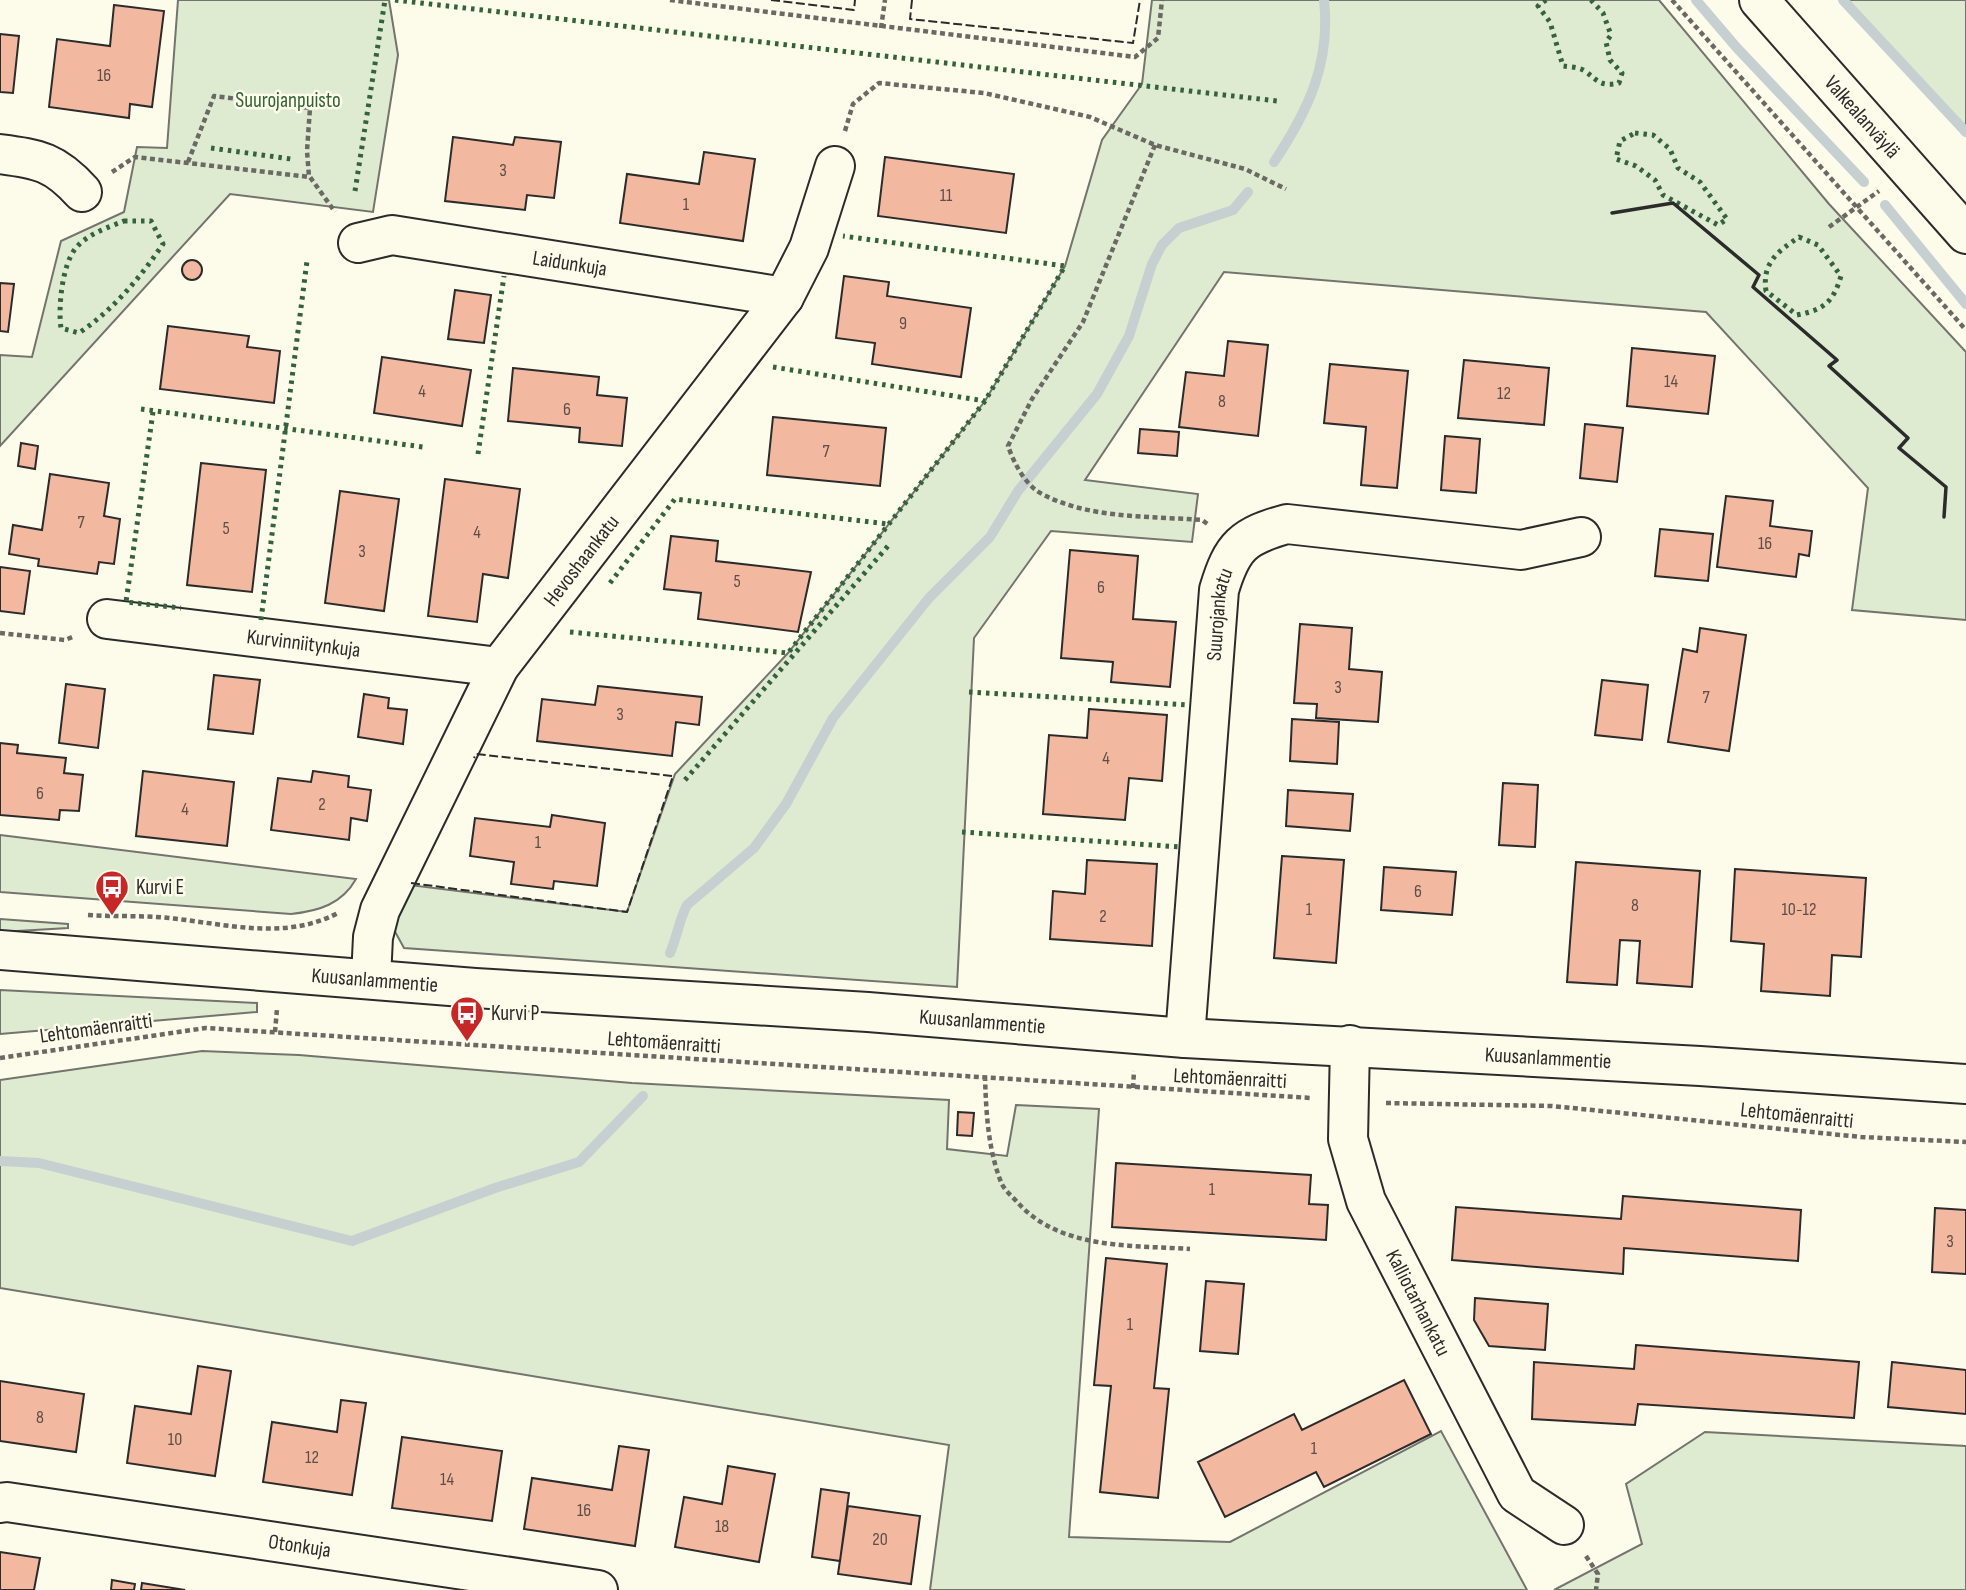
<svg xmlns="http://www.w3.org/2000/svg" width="1966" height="1590" font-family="'Sofia Sans Condensed',sans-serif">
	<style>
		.green { fill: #deebd1; stroke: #74746e; stroke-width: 2 }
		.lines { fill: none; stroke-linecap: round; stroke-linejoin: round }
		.stream { stroke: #c7d0d0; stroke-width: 10 }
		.building { fill: #f2b8a0; stroke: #2b2b2b; stroke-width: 2 }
		.minor-casing { stroke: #2b2b2b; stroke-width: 42 }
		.major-casing { stroke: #2b2b2b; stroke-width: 42 }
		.path { stroke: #6a6964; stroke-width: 4.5; stroke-dasharray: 5 3.5; stroke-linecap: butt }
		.minor { stroke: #fdfbea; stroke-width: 38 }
		.major { stroke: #fdfbea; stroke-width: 38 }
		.hedge { stroke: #34623c; stroke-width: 5; stroke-dasharray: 3.5 5; stroke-linecap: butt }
		.fence { stroke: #2b2b2b; stroke-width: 2; stroke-dasharray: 9 3.5; stroke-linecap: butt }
		.wall { stroke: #2b2b2b; stroke-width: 3.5 }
		.labels { text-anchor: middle; stroke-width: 5; stroke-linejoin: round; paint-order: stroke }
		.number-label { font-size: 18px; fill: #5d4e48 }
		.park-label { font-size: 21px; fill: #34623c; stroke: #fdfbea }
		.street-label { font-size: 21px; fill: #2b2b2b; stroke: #fdfbea }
		.poi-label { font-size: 21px; fill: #2b2b2b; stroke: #fdfbea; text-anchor: start }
	</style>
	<rect width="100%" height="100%" fill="#fdfbea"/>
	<path class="green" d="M 178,0 L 389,0 L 398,55 L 373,212 L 230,194 L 0,446 L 0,355 L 32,357 L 61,241 L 124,212 L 137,147 L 167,148 Z
		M 1152,0 L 1659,0 L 1829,204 L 1966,352 L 1966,620 L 1852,610 L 1868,488 L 1706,312 L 1224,272 L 1085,480 L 1198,494 L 1192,542 L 1051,531 L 974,638 L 957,987 L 404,948 L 393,928 L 410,885 L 627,912 L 675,774 L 788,653 L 985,401 L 1065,266 L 1102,140 L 1142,84 Z
		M 1846,0 L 1966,0 L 1966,135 Z
		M 0,835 L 356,879 C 342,904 319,911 291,914 L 0,892 Z
		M 0,919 L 68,924 L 68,928 L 0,932 Z
		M 0,990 L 257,1003 L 257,1012 L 0,1034 Z
		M 202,1051 L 299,1055 L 632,1083 L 949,1100 L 947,1149 L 1007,1156 L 1016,1105 L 1099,1109 L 1069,1537 L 1230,1542 L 1441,1431 L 1527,1590 L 930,1590 L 949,1445 L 0,1288 L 0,1080 Z
		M 1705,1432 L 1966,1446 L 1966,1590 L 1554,1590 L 1642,1544 L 1626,1484 Z"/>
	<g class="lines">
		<path class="stream" d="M 1696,0 L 1737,48 L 1864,182
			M 1843,0 L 1966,132
			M 1274,162 C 1308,111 1331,63 1324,0
			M 1885,205 L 1966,304
			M 670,953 C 677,937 679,920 687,905 L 754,848 L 786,804 L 833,718 L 929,598 L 990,537 L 1018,491 L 1097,394 L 1129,336 L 1152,264 L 1162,245 L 1179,228 L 1233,210 L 1248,192
			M 0,1161 L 39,1163 L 352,1241 L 495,1188 L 579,1162 L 643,1096"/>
	</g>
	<path class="building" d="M 114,5 L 164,11 L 152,107 L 130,104 L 129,118 L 49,107 L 57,39 L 110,46 Z
		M 0,34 L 19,36 L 13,93 L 0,92 Z
		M 453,137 L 513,145 L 515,137 L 561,142 L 554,198 L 527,195 L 525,210 L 445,201 Z
		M 704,152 L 755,159 L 743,241 L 620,223 L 627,174 L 699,184 Z
		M 885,157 L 1014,174 L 1006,233 L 878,216 Z
		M182 270a10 10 0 1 1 20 0a10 10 0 1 1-20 0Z
		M 844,276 L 889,282 L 887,296 L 971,308 L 961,377 L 872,364 L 875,343 L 836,338 Z
		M 0,283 L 14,284 L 8,332 L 0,331 Z
		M 455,290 L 491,295 L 484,343 L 448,339 Z
		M 168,326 L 249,336 L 247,347 L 280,351 L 274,403 L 160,389 Z
		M 1228,341 L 1268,345 L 1258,436 L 1179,427 L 1186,372 L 1224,376 Z
		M 1632,348 L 1715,356 L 1708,414 L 1627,406 Z
		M 382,357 L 471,370 L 462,426 L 374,413 Z
		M 1464,360 L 1549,368 L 1544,425 L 1458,418 Z
		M 1330,364 L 1408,371 L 1397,488 L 1361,485 L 1366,427 L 1324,423 Z
		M 513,368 L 599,377 L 597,395 L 627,398 L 622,446 L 579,442 L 580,428 L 508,421 Z
		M 773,417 L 886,428 L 880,486 L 767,475 Z
		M 1585,424 L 1623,428 L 1617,482 L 1580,478 Z
		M 1140,429 L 1179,432 L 1177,456 L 1138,453 Z
		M 1445,436 L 1480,439 L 1476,493 L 1441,490 Z
		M 21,443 L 38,446 L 35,469 L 18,466 Z
		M 201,463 L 266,470 L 252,592 L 187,585 Z
		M 50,474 L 109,483 L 104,516 L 120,519 L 114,564 L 99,562 L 97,574 L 38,566 L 39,559 L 9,554 L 13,525 L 42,530 Z
		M 445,479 L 520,489 L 508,578 L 483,574 L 477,622 L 428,616 Z
		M 340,491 L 399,499 L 384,611 L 325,603 Z
		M 1726,496 L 1773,501 L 1770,526 L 1812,531 L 1809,556 L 1799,554 L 1796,577 L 1717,567 Z
		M 1660,529 L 1713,534 L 1708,581 L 1655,576 Z
		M 671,536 L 718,541 L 716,561 L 811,572 L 798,632 L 698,619 L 701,593 L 664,589 Z
		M 1070,550 L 1138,556 L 1133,619 L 1176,622 L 1170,687 L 1111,682 L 1113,662 L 1061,658 Z
		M 0,567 L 30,571 L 24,614 L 0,611 Z
		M 1300,624 L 1352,628 L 1349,669 L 1382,672 L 1378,722 L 1316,718 L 1317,704 L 1294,703 Z
		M 1700,628 L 1746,635 L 1729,751 L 1668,742 L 1683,649 L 1697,652 Z
		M 214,675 L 260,680 L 253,734 L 208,729 Z
		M 1602,680 L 1648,685 L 1642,740 L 1595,735 Z
		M 66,684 L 105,689 L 98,748 L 59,743 Z
		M 598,686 L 702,697 L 699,725 L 676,722 L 672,756 L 537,741 L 542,699 L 595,705 Z
		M 364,694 L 389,698 L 388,708 L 407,710 L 403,744 L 358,737 Z
		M 1089,709 L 1167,715 L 1162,781 L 1129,778 L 1125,820 L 1043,814 L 1049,735 L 1087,738 Z
		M 1292,719 L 1339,722 L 1337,764 L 1290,761 Z
		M 0,743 L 18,745 L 17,753 L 66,758 L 64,773 L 83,775 L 79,811 L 60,810 L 59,820 L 0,815 Z
		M 143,771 L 234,782 L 227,846 L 136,836 Z
		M 313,771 L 349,776 L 348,787 L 371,790 L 367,821 L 351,818 L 349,840 L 271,830 L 278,778 L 311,782 Z
		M 1503,783 L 1538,785 L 1535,847 L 1499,845 Z
		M 1288,790 L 1353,794 L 1350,831 L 1286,826 Z
		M 552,815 L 605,823 L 597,886 L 554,881 L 553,889 L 511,884 L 514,862 L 470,856 L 475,818 L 550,827 Z
		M 1282,856 L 1344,860 L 1336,963 L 1274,958 Z
		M 1087,860 L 1157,864 L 1152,946 L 1050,939 L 1053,891 L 1085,894 Z
		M 1576,862 L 1700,871 L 1692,987 L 1637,983 L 1640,941 L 1620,940 L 1617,985 L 1567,982 Z
		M 1384,867 L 1456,872 L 1452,915 L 1381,910 Z
		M 1735,869 L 1866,878 L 1861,957 L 1832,955 L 1830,996 L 1761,991 L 1764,944 L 1731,941 Z
		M 958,1112 L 974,1113 L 972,1136 L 957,1135 Z
		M 1116,1163 L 1311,1175 L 1309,1204 L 1328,1205 L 1326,1240 L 1112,1227 Z
		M 1623,1196 L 1801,1210 L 1798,1261 L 1624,1248 L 1623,1274 L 1452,1260 L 1456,1207 L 1621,1219 Z
		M 1935,1208 L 1966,1210 L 1966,1274 L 1932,1272 Z
		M 1106,1258 L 1167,1264 L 1154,1388 L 1169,1389 L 1158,1498 L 1100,1492 L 1111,1386 L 1094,1385 Z
		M 1206,1281 L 1244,1284 L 1238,1354 L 1200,1351 Z
		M 1475,1298 L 1548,1304 L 1545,1350 L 1489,1346 L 1474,1320 Z
		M 1636,1345 L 1859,1362 L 1854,1418 L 1638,1404 L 1635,1425 L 1532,1419 L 1534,1362 L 1634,1369 Z
		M 1892,1362 L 1966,1370 L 1966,1414 L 1888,1407 Z
		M 198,1366 L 231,1371 L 215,1476 L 127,1463 L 135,1406 L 191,1414 Z
		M 1404,1380 L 1431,1434 L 1324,1487 L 1316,1472 L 1225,1517 L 1198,1462 L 1294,1414 L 1302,1430 Z
		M 0,1381 L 84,1394 L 76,1452 L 0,1441 Z
		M 341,1400 L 366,1403 L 352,1495 L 263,1482 L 272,1422 L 337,1432 Z
		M 402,1437 L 502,1451 L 492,1521 L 392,1508 Z
		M 619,1446 L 649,1450 L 635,1546 L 524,1529 L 532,1478 L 612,1490 Z
		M 728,1466 L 775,1474 L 759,1562 L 675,1547 L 684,1497 L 722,1504 Z
		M 821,1489 L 849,1493 L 840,1561 L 812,1557 Z
		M 848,1506 L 920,1516 L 911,1584 L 838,1574 Z
		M 0,1552 L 40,1558 L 34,1590 L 0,1590 Z
		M 112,1580 L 135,1584 L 134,1590 L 111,1590 Z
		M 142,1583 L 185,1590 L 141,1590 Z"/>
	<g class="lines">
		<g class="minor-casing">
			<g id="minor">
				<path d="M 0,154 C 39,159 55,162 82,192"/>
				<path id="s1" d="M 358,243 L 392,235 L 784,297"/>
				<path id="s2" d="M 107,619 L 499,667"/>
				<path id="s3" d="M 0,950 L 475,988 L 868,1012 L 1185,1038 L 1700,1066 L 1966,1084"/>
				<path id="s4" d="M 371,978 L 373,937 L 380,910 L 499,667 L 784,297 L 809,248 L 835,166"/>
				<path id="s5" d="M 1185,1038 L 1219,590 C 1232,546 1243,536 1287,524 L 1521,550 L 1581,537"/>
				<path id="s6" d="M 1350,1045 L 1348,1139 L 1366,1201 L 1517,1494 L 1564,1525"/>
				<path id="s7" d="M 0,1503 L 7,1502 L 598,1590"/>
			</g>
		</g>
		<g class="major-casing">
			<g id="major">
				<path id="s8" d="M 1759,0 L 1966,234"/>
			</g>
		</g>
		<path class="path" d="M 670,0 L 1135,57 L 1158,38 L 1162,0
			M 1672,0 L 1966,330
			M 881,28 L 885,0
			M 845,131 L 853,104 L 879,83 L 984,93 L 1090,117 L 1155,145 L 1245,169 L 1286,189
			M 1155,145 L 1083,322 L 1032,399 L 1008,446 C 1014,463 1025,485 1042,494 C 1089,519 1150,516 1202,520 L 1209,525
			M 188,162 L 214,96 L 310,108 L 307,151 L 309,177
			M 112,172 L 135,157 L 310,177 L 335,212
			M 1829,227 L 1879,191
			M 0,633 L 65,640 L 75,636
			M 88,915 C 115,917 142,915 169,918 C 227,924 284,941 338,913
			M 275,1032 L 277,1009
			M 0,1058 L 206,1028 L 1311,1098
			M 985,1076 C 986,1112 988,1149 1001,1182 C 1004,1190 1013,1197 1018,1203 C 1061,1250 1132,1245 1190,1249
			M 1133,1088 L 1134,1071
			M 1386,1103 L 1552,1106 L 1861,1137 L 1966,1142
			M 1586,1556 L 1598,1574 L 1596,1590"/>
		<use href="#minor" class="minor"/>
		<use href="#major" class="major"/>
		<path class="hedge" d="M 395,0 L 1277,101
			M 1546,0 L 1538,6 L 1550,22 L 1563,66 C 1570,67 1579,67 1585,71 C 1598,81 1601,87 1619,83 L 1622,73 L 1610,60 L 1606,42 L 1611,35 L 1603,13 L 1591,0
			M 1635,133 L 1653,135 L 1670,149 L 1678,168 L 1700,182 L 1727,219 L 1718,225 L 1663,195 L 1655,180 L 1636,166 L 1616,159 L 1620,141 Z
			M 211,148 L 291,159
			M 355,191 L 385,0
			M 124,221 L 151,221 L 163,244 C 140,278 113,310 79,333 L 61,328 C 58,308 62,264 76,248 C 87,234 109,227 124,221 Z
			M 1799,237 L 1818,245 L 1841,276 C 1833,303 1823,310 1797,315 L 1766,291 C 1762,263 1777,252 1799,237 Z
			M 773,367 L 985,401
			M 141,409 L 423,447
			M 153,412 L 126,602 L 181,608
			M 478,454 L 504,276
			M 610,583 L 675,499 L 888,524
			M 261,620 L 307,261
			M 570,632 L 788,653 L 985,401 L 1065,266 L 843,236
			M 969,692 L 1189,705
			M 685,780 L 888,546
			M 962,832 L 1181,847"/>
		<path class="fence" d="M 771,0 L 854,10 L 855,0
			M 912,0 L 910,19 L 1133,43 L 1140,0
			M 411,883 L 627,912 L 673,776 L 476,754 L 474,758"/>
		<path class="wall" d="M 1612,213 L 1673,203 L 1759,275 L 1753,287 L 1837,360 L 1829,366 L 1908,438 L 1899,448 L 1946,487 L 1944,517"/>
	</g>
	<defs>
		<g id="bus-pin" transform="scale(1.75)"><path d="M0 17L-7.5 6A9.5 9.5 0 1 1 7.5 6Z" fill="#c62828" stroke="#fdfbea"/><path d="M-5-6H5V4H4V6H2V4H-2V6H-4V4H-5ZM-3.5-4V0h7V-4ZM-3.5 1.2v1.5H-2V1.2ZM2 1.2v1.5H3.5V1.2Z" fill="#fff"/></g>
	</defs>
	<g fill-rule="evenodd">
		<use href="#bus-pin" x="112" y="887"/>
		<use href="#bus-pin" x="467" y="1013"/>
	</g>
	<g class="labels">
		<g class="number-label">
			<text x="104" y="81">16</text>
			<text x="503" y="176">3</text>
			<text x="946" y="201">11</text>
			<text x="686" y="210">1</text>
			<text x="903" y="329">9</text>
			<text x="1671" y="387">14</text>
			<text x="422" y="397">4</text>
			<text x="1504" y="399">12</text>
			<text x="1222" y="407">8</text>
			<text x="567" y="415">6</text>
			<text x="826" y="457">7</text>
			<text x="81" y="528">7</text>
			<text x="226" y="534">5</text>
			<text x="477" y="538">4</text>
			<text x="1765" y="549">16</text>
			<text x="362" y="557">3</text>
			<text x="737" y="587">5</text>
			<text x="1101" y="593">6</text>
			<text x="1338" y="693">3</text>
			<text x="1706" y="703">7</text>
			<text x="620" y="720">3</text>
			<text x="1106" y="764">4</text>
			<text x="40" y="799">6</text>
			<text x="322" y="810">2</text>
			<text x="185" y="815">4</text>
			<text x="538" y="848">1</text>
			<text x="1418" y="897">6</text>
			<text x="1635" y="911">8</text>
			<text x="1309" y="915">1</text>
			<text x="1799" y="915">10-12</text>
			<text x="1103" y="922">2</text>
			<text x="1212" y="1195">1</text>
			<text x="1950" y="1247">3</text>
			<text x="1130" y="1330">1</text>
			<text x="40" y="1423">8</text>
			<text x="175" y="1445">10</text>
			<text x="1314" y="1454">1</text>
			<text x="312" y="1463">12</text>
			<text x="447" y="1485">14</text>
			<text x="584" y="1516">16</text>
			<text x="722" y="1532">18</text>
			<text x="880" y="1545">20</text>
		</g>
		<g class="park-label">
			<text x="288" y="107">Suurojanpuisto</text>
		</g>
		<g class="street-label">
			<text dy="7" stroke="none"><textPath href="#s8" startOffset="156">Valkealanväylä</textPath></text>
			<text dy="7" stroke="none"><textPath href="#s1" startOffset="215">Laidunkuja</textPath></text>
			<text dy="7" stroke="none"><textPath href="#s4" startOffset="474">Hevoshaankatu</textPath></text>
			<text dy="7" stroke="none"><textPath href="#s5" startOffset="425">Suurojankatu</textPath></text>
			<text dy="7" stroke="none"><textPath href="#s2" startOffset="198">Kurvinniitynkuja</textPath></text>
			<text dy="7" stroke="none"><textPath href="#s3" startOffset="376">Kuusanlammentie</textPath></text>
			<text dy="7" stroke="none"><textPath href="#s3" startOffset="985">Kuusanlammentie</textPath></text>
			<text transform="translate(96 1028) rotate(-8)" y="7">Lehtomäenraitti</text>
			<text transform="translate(664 1042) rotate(4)" y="7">Lehtomäenraitti</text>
			<text dy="7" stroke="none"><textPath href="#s3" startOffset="1552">Kuusanlammentie</textPath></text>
			<text transform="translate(1230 1078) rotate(3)" y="7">Lehtomäenraitti</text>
			<text transform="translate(1797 1115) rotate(6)" y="7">Lehtomäenraitti</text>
			<text dy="7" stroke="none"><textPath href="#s6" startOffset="273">Kalliotarhankatu</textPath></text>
			<text dy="7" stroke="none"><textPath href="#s7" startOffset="303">Otonkuja</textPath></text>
		</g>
		<g class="poi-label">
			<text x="136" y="894">Kurvi E</text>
			<text x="491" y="1020">Kurvi P</text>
		</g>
	</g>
</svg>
